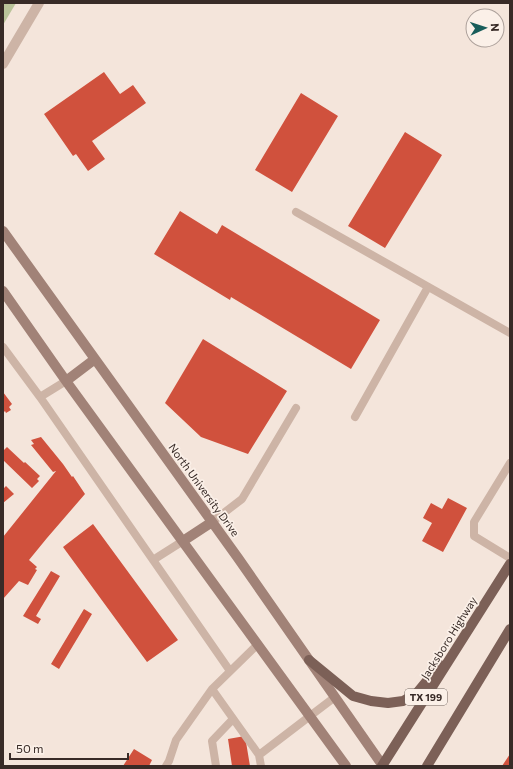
<svg xmlns="http://www.w3.org/2000/svg" width="513" height="769" font-family="Commissioner,sans-serif">
	<style>
		.park { fill: #bac49a }
		.building { fill: #d0513d }
		.lines { fill: none; stroke-linecap: round; stroke-linejoin: round }
		.service { stroke: #cdb4a6; stroke-width: 8 }
		.minor { stroke: #cdb4a6; stroke-width: 10 }
		.secondary { stroke: #a18277; stroke-width: 10 }
		.primary { stroke: #7c6057; stroke-width: 10 }
		.labels { text-anchor: middle; stroke-width: 3.5; stroke-linejoin: round; paint-order: stroke }
		.shield { fill: #fbf0e8; stroke: #726661; stroke-width: 1 }
		.shield-label { font-size: 10px; font-weight: bold; fill: #382b27 }
		.street-label { font-size: 11px; fill: #382b27; stroke: #fbf0e8 }
	</style>
	<rect width="100%" height="100%" fill="#f4e5db"/>
	<path class="park" d="M 3,3 L 16,3 L 3,25 Z"/>
	<path class="building" d="M 104,72 L 120,94 L 133,85 L 146,103 L 92,141 L 105,159 L 88,171 L 76,154 L 73,156 L 44,114 Z
		M 301,93 L 338,116 L 292,192 L 255,170 Z
		M 405,132 L 442,155 L 385,248 L 348,226 Z
		M 180,211 L 217,234 L 222,225 L 380,320 L 351,369 L 231,297 L 230,300 L 154,254 Z
		M 203,339 L 287,391 L 248,454 L 201,437 L 165,403 Z
		M 3,392 L 12,404 L 9,407 L 11,410 L 6,413 L 5,411 L 3,413 Z
		M 41,437 L 63,464 L 72,477 L 73,476 L 85,494 L 47,538 L 29,560 L 37,567 L 35,569 L 37,570 L 28,585 L 19,581 L 3,599 L 3,537 L 56,471 L 53,472 L 31,445 L 34,444 L 31,440 Z
		M 7,447 L 24,463 L 25,462 L 40,476 L 37,479 L 39,481 L 32,488 L 3,460 L 3,451 Z
		M 6,486 L 14,494 L 3,503 L 3,489 Z
		M 448,498 L 467,508 L 443,552 L 422,541 L 432,523 L 423,518 L 431,503 L 442,509 Z
		M 93,524 L 178,640 L 147,662 L 63,547 Z
		M 51,571 L 60,576 L 36,616 L 41,619 L 38,624 L 23,616 Z
		M 84,609 L 92,614 L 59,669 L 51,664 Z
		M 245,736 L 250,766 L 232,766 L 228,739 Z
		M 134,749 L 152,760 L 149,766 L 123,766 Z
		M 510,754 L 510,766 L 502,766 Z"/>
	<g class="lines">
		<path class="service" d="M 296,212 L 510,333
			M 3,347 L 40,397 L 230,671
			M 40,397 L 66,381
			M 355,417 L 428,287
			M 510,463 L 474,522 L 474,536 L 510,558
			M 212,522 L 242,499 L 296,408
			M 153,560 L 183,541
			M 258,644 L 212,689 L 259,755
			M 166,766 L 169,761 L 176,740 L 212,689
			M 216,766 L 212,741 L 233,719
			M 261,766 L 259,755 L 310,716 L 335,697"/>
		<path class="minor" d="M 3,64 L 39,3"/>
		<path class="secondary" d="M 3,231 L 238,558 L 383,766
			M 3,291 L 66,381 L 346,766
			M 66,381 L 95,359
			M 183,541 L 212,522"/>
		<path class="primary" d="M 309,660 L 353,696 L 371,701 L 388,703 L 403,701 L 417,693 L 440,665
			M 382,766 L 510,564
			M 427,766 L 510,629"/>
	</g>
	<g class="labels">
		<rect class="shield" x="405" y="689" width="42" height="16" rx="3"/>
		<g class="shield-label">
			<text x="426" y="701">TX 199</text>
		</g>
		<g class="street-label">
			<text transform="translate(204 490) rotate(54)" y="4">North University Drive</text>
			<text transform="translate(449 638) rotate(-58)" y="4">Jacksboro Highway</text>
		</g>
	</g>
	<rect width="513" height="769" fill="none" stroke="#382b27" stroke-width="8"/>
	<g transform="translate(485 28) rotate(87)"><circle r="19" fill="#fbf0e8" stroke="#ada19b"/>
	<path d="M0-3L7 15L0 10L-7 15Z" fill="#195e5b"/>
	<text y="-6" font-size="11" font-weight="bold" text-anchor="middle" fill="#382b27">N</text>
	</g>
	<path d="M10 753v6h118v-6" fill="none" stroke="#382b27" stroke-width="2"/>
	<text x="16" y="753" font-size="12" fill="#382b27" stroke="#fbf0e8" stroke-width="3" paint-order="stroke">50 m</text>
</svg>
